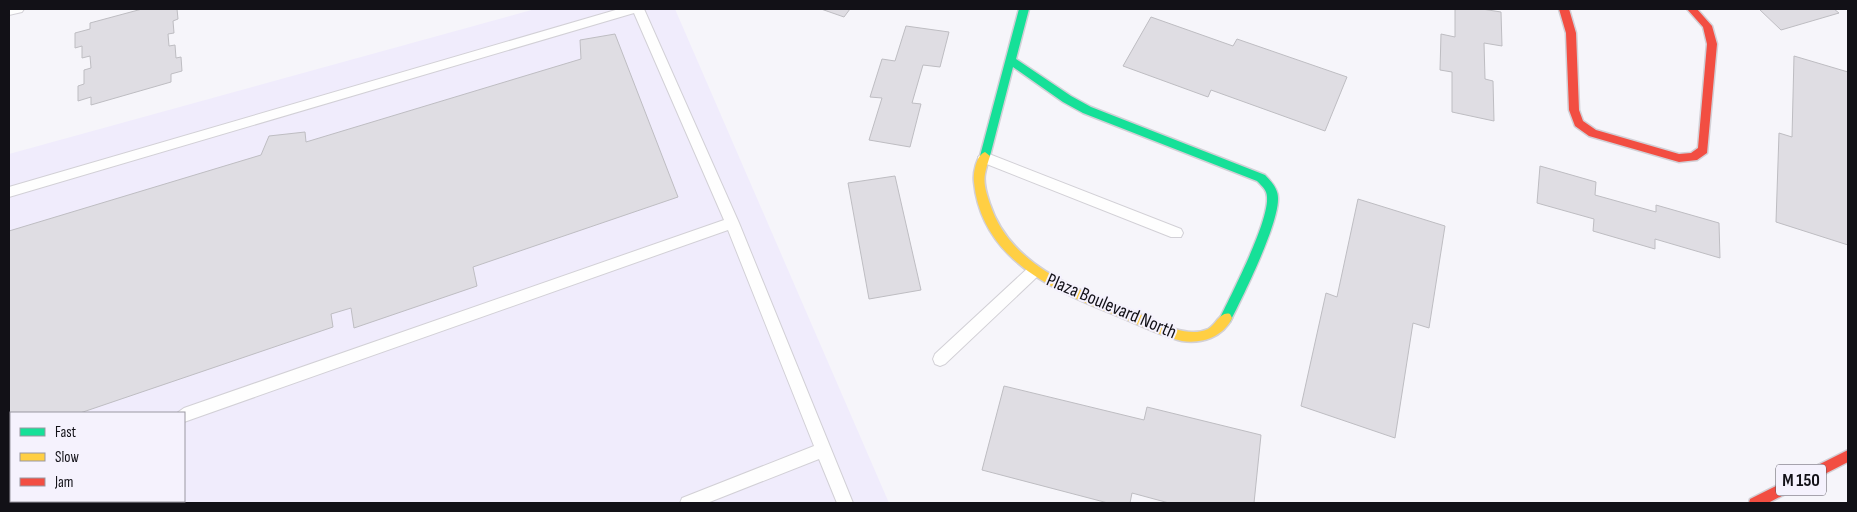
<svg xmlns="http://www.w3.org/2000/svg" width="1857" height="512" font-family="'Sofia Sans Condensed',sans-serif">
	<style>
		.built { fill: #f0ecfc; fill-rule: evenodd }
		.building { fill: #dfdde3; stroke: #bebdc2 }
		.lines { fill: none; stroke-linecap: round; stroke-linejoin: round }
		.lane-casing { stroke: #d2d0d6; stroke-width: 2 }
		.fast-casing { stroke: #d2d0d6; stroke-width: 3 }
		.slow-casing { stroke: #d2d0d6; stroke-width: 3 }
		.jam-casing { stroke: #d2d0d6; stroke-width: 3 }
		.lane { fill: #fefefe; fill-rule: evenodd }
		.fast { fill: #16e098; fill-rule: evenodd }
		.slow { fill: #ffcf43; fill-rule: evenodd }
		.jam { fill: #f24e42; fill-rule: evenodd }
		.labels { text-anchor: middle; stroke-width: 4; stroke-linejoin: round; paint-order: stroke }
		.shield { fill: #f5f2fd; stroke: #56545c; stroke-width: 1 }
		.shield-label { font-size: 18px; font-weight: bold; fill: #121117 }
		.street-label { font-size: 19px; fill: #121117; stroke: #f5f2fd }
	</style>
	<rect width="100%" height="100%" fill="#f6f5fa"/>
	<path class="built" d="M 535,9 L 675,9 L 889,503 L 9,503 L 9,154 ZM 11,413 L 184,413 L 184,501 L 11,501 Z"/>
	<path class="building" d="M 142,9 L 177,9 L 178,19 L 173,21 L 174,33 L 168,34 L 169,46 L 175,45 L 176,58 L 181,57 L 182,71 L 171,74 L 171,82 L 91,105 L 91,97 L 78,101 L 78,86 L 84,84 L 84,70 L 91,68 L 90,56 L 82,58 L 82,46 L 75,48 L 75,33 L 90,29 L 90,23 Z
		M 821,9 L 850,9 L 844,17 Z
		M 1455,9 L 1482,9 L 1501,12 L 1502,46 L 1484,43 L 1485,79 L 1493,81 L 1494,121 L 1452,112 L 1452,72 L 1440,70 L 1441,34 L 1455,37 Z
		M 1759,9 L 1834,9 L 1839,13 L 1781,30 Z
		M 1151,17 L 1233,46 L 1237,39 L 1347,77 L 1325,131 L 1211,90 L 1208,97 L 1123,66 Z
		M 906,26 L 949,32 L 940,67 L 923,65 L 912,103 L 921,104 L 910,147 L 869,140 L 882,98 L 870,97 L 882,59 L 895,61 Z
		M 615,34 L 678,197 L 473,267 L 477,286 L 354,328 L 351,308 L 331,314 L 333,327 L 80,413 L 11,413 L 11,437 L 9,438 L 9,231 L 261,155 L 269,136 L 305,132 L 306,142 L 581,59 L 580,40 Z
		M 1794,56 L 1848,72 L 1848,245 L 1776,222 L 1779,133 L 1792,137 Z
		M 1540,166 L 1596,182 L 1595,195 L 1656,212 L 1656,205 L 1719,223 L 1720,258 L 1655,239 L 1655,249 L 1593,231 L 1594,219 L 1537,203 Z
		M 895,176 L 921,290 L 869,299 L 848,183 Z
		M 1358,199 L 1445,226 L 1429,328 L 1413,323 L 1395,438 L 1301,406 L 1326,293 L 1337,297 Z
		M 1004,386 L 1144,420 L 1147,407 L 1261,435 L 1254,503 L 1169,503 L 1132,493 L 1130,503 L 1108,503 L 982,470 Z"/>
	<g class="lines">
		<g class="lane-casing">
			<path id="lane" d="M 9,9 L 24,9 L 22,12 L 9,15 Z
				M 619,9 L 644,9 L 739,223 L 853,503 L 837,503 L 819,459 L 707,503 L 680,503 L 682,498 L 814,446 L 728,230 L 184,422 L 184,413 L 177,413 L 184,408 L 724,220 L 634,13 L 9,197 L 9,187 Z
				M 984,152 L 1181,229 L 1183,233 L 1181,237 L 1171,237 L 979,161 L 978,157 Z
				M 1034,265 L 1039,267 L 1041,271 L 1039,275 L 945,364 L 940,366 L 935,364 L 933,359 L 935,354 L 1029,267 Z
				M 9,469 L 11,469 L 11,484 L 9,484 Z"/>
		</g>
		<g class="fast-casing">
			<path id="fast" d="M 1019,9 L 1029,9 L 1016,59 L 1071,96 L 1091,107 L 1265,175 C 1271,181 1278,189 1278,198 C 1279,224 1243,296 1230,322 L 1226,323 L 1222,322 L 1220,318 C 1232,293 1269,222 1267,197 C 1267,190 1262,186 1257,181 L 1083,113 L 1063,102 L 1013,67 L 990,156 L 985,160 L 981,159 L 980,156 Z"/>
		</g>
		<g class="slow-casing">
			<path id="slow" d="M 985,152 L 990,156 C 988,162 986,168 985,174 C 983,184 987,195 990,204 C 1010,266 1078,290 1132,311 C 1147,317 1160,324 1175,329 C 1186,332 1197,334 1208,329 C 1216,325 1220,311 1230,314 L 1232,318 C 1223,337 1202,344 1182,341 C 1162,336 1144,327 1125,319 C 1060,293 982,263 974,182 C 973,174 976,155 985,152 Z"/>
		</g>
		<g class="jam-casing">
			<path id="jam" d="M 1559,9 L 1569,9 L 1576,33 L 1579,110 L 1583,121 L 1596,130 L 1679,154 L 1691,153 L 1698,148 L 1707,44 L 1703,27 L 1687,9 L 1697,9 L 1712,26 L 1717,44 L 1707,153 L 1697,160 L 1679,162 L 1589,136 L 1575,126 L 1569,110 L 1566,33 Z
				M 1848,450 L 1848,462 L 1768,503 L 1749,503 L 1750,499 Z"/>
		</g>
		<use href="#lane" class="lane"/>
		<use href="#fast" class="fast"/>
		<use href="#slow" class="slow"/>
		<use href="#jam" class="jam"/>
	</g>
	<g class="labels">
		<rect class="shield" x="1776" y="464.5" width="50" height="31" rx="4"/>
		<g class="shield-label">
			<text x="1801" y="486">M 150</text>
		</g>
		<g class="street-label">
			<text transform="translate(1112 305) rotate(23)" y="7">Plaza Boulevard North</text>
		</g>
	</g>
	<rect width="1857" height="512" fill="none" stroke="#121117" stroke-width="20"/>
	<rect x="10" y="412" width="175" height="90" fill="#f5f2fd" stroke="#9a98a1"/>
	<rect x="20" y="428" width="25" height="8" fill="#16e098" stroke="#9a98a1"/>
	<text x="55" y="437" font-size="15" fill="#121117">Fast</text>
	<rect x="20" y="453" width="25" height="8" fill="#ffcf43" stroke="#9a98a1"/>
	<text x="55" y="462" font-size="15" fill="#121117">Slow</text>
	<rect x="20" y="478" width="25" height="8" fill="#f24e42" stroke="#9a98a1"/>
	<text x="55" y="487" font-size="15" fill="#121117">Jam</text>
</svg>
